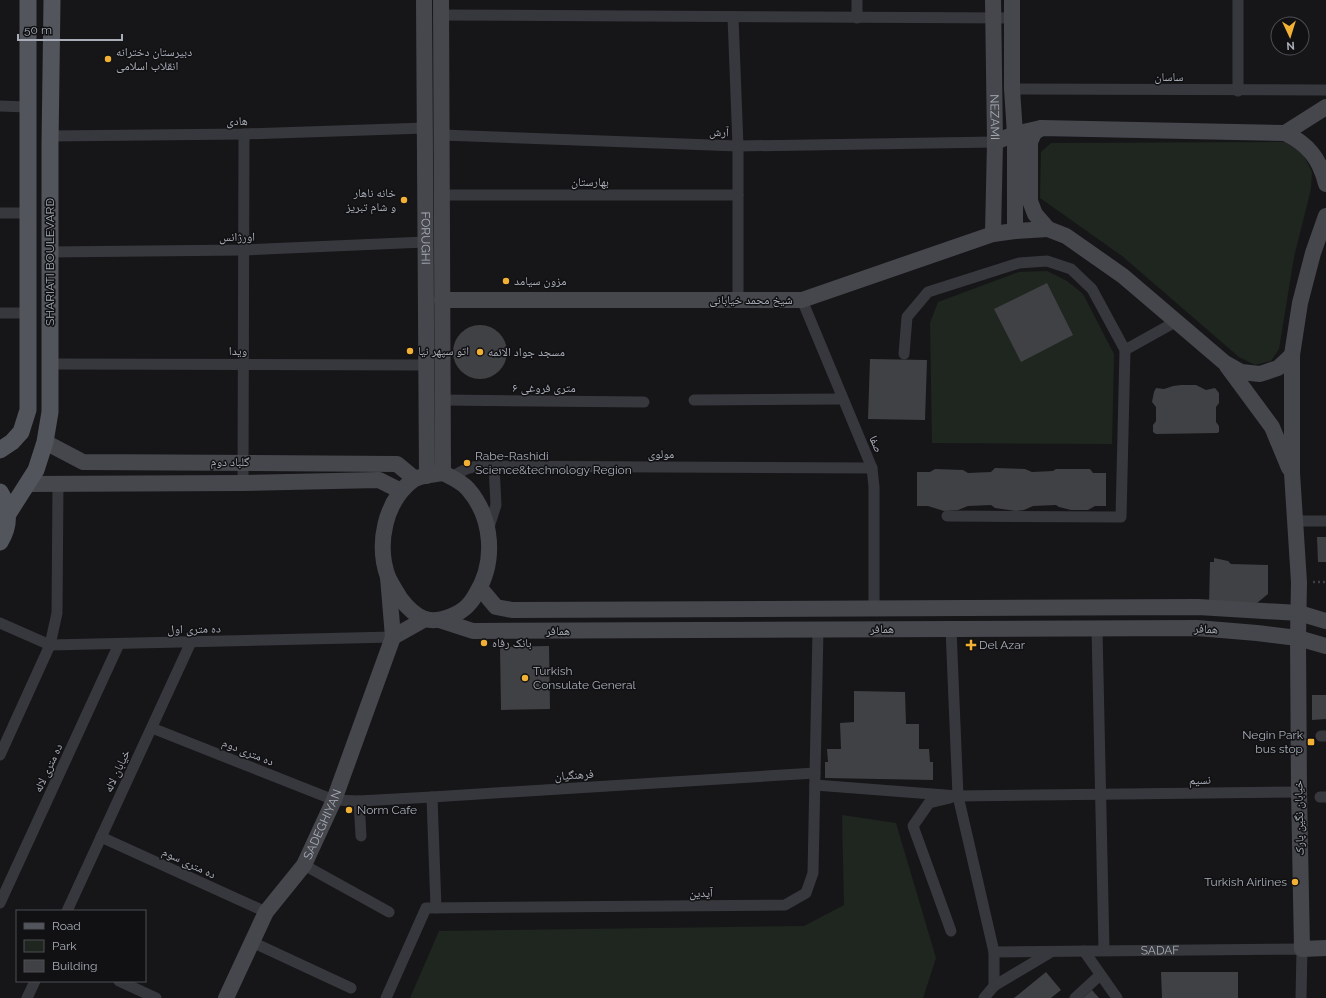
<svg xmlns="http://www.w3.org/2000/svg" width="1326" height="998" font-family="Raleway,'Noto Naskh Arabic',sans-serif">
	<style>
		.green { fill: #1e261f }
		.building { fill: #404145 }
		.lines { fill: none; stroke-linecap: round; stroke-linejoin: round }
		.path { stroke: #3d3f44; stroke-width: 2.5; stroke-dasharray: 2 3; stroke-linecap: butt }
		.street { stroke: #37383d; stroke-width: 11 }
		.secondary { stroke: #45474d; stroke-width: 16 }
		.primary { stroke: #53555c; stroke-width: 17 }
		.poi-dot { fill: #f2b134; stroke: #111113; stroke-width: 1.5 }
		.labels { text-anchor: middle; stroke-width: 3; stroke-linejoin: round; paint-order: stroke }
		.poi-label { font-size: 12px; fill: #a8adb8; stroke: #111113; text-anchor: start }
		.street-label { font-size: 12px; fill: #a8adb8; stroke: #111113 }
	</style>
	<rect width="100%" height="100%" fill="#161618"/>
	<path class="green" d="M 1286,142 L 1303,154 L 1312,172 L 1311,189 L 1294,257 L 1279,349 L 1271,361 L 1255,365 L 1239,357 L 1122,256 L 1040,198 L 1041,152 L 1051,143 Z
		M 1047,271 L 1067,281 L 1083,294 L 1114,354 L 1112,444 L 932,443 L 930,323 L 938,302 L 1019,272 Z
		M 842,815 L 896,823 L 936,958 L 923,998 L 410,998 L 439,931 L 804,926 L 844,905 Z"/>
	<path class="building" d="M 1047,283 L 1073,335 L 1021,362 L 994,309 Z
		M453 352a27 27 0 1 1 54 0a27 27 0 1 1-54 0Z
		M 870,359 L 927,360 L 925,420 L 868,419 Z
		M 1181,385 L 1196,385 L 1206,390 L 1215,388 L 1219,393 L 1219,403 L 1216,407 L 1216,422 L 1219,426 L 1219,432 L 1217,433 L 1156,434 L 1153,432 L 1153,425 L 1156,421 L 1156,407 L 1152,402 L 1154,392 L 1156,388 L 1164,389 L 1173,386 Z
		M 995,468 L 1025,469 L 1032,472 L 1053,471 L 1056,469 L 1090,469 L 1093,473 L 1106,473 L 1106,506 L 1095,506 L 1088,510 L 1071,510 L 1059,507 L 1056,505 L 1033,506 L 1024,510 L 1016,511 L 995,508 L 991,505 L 968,506 L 958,510 L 944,511 L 928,506 L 917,506 L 917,472 L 930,472 L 935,469 L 963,470 L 968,473 L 991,472 Z
		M 1317,537 L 1326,537 L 1326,562 L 1318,562 Z
		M 1214,558 L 1228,561 L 1231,564 L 1268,565 L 1268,594 L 1252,607 L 1209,605 L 1210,562 L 1214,562 Z
		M 549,646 L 550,709 L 501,710 L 500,647 Z
		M 854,691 L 905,692 L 906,724 L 919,724 L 919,749 L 929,749 L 930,762 L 933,762 L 933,780 L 825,778 L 825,762 L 828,762 L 827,749 L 841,749 L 840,723 L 854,722 Z
		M 1312,695 L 1326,695 L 1326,719 L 1312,720 Z
		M 1046,972 L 1061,990 L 1051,998 L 1014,998 Z
		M 1161,972 L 1238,972 L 1238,998 L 1162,998 Z
		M 1092,990 L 1099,998 L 1083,998 Z"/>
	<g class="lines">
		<path class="path" d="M 1313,582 L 1326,582"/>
		<g class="street">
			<path d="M 857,0 L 857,18"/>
			<path d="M 1238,0 L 1238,91"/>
			<path d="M 441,15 L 1012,18"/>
			<path d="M 733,17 L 738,146 L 738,300"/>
			<path d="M 1012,89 L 1326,90"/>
			<path d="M 0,106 L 28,107"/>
			<path d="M 442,135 L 738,146 L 995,142"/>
			<path d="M 50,136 L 244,134 L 425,128"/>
			<path d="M 442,195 L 738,195"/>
			<path d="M 0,213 L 28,213"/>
			<path d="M 50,252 L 243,250 L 425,242"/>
			<path d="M 802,300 L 872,468 L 874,487 L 874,609"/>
			<path d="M 0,313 L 28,313"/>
			<path d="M 904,354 L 907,317 L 928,292 L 1019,263 L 1047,261 L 1071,269 L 1092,289 L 1125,350 L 1177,321"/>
			<path d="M 51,364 L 426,365"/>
			<path d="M 443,400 L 644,402"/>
			<path d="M 694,400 L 842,399"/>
			<path d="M 452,477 C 463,470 470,466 483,466 L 872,468"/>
			<path d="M 243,483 L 244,134"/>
			<path d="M 947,516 L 1121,517 L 1125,350"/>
			<path d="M 1295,521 L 1326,521"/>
			<path d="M 488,530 L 496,505 L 494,466"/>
			<path d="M 0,623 L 50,645 L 393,637"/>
			<path d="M 951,629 L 958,796 L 994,952 L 994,986"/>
			<path d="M 1097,629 L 1104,950"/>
			<path d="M 152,728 L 334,800 L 359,801 L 432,797 L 815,773"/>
			<path d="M 1321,736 L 1326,736"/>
			<path d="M 0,755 L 50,645 L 57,613 L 58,484"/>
			<path d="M 815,785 L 958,796 L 1299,792"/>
			<path d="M 432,797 L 436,908"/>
			<path d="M 1320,797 L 1326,797"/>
			<path d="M 950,798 L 929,803 L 913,826 L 951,931"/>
			<path d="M 359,801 L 361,836"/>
			<path d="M 101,837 L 266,912"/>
			<path d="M 304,865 L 389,912"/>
			<path d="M 0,903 L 119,644"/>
			<path d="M 67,911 L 191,642"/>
			<path d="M 252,942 L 351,988"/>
			<path d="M 1084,951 L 1117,998"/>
			<path id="s1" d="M 994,952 L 1302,949 L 1301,998"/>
			<path d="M 119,981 L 156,998"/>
			<path d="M 27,998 L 35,981"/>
			<path d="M 386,998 L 426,908 L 785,905 L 806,893 L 813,873 L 818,630"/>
			<path d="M 984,998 L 994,986 L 1051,952"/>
			<path d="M 1075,998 L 1100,975"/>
		</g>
		<g class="secondary">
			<path id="s2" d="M 424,0 L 427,476"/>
			<path d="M 441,0 L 443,473"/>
			<path id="s3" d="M 993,0 L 995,142 L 993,234"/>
			<path d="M 1012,0 L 1012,89 L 1015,134 L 1015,231"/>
			<path d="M 1041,128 L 1034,133 L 1030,142 L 1030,201 L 1035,214 L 1048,229 L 1066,236 L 1123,276 L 1225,363 L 1241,372 L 1260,374 L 1278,368 L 1292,355"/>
			<path d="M 1285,133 L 1326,107"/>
			<path d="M 995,142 L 1015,134 L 1041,128 L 1285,133 C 1308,144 1320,159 1326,184"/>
			<path d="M 1326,216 L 1313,253 L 1300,303 L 1292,355 L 1292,473 L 1299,582 L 1298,638 L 1299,792 L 1302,949 L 1326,948"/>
			<path d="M 442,300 L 802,300 L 993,234 L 1015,231 L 1048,229"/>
			<path d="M 1227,366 L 1272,427 L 1289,468"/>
			<path d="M 45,442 L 83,462 L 397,464 L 415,479"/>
			<path d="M 443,473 C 451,477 462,482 468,489 C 493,518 496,562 476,594 C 469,607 460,614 446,618 C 440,620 432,621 425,619 C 416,616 406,606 400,598 C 396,591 391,584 388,577 C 376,544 385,501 413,480 C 419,476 435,474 443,473 Z"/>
			<path d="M 27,484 L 243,483 L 379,480 L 401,491"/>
			<path d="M 480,588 L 496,607 L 512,610 L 1198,607 L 1299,613 L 1326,621"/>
			<path d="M 439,620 L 473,631 L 1197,628 L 1257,633 L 1298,638 L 1326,646"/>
			<path d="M 393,637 L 425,619"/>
			<path id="s4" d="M 226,998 L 266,912 L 304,865 L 334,800 L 393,637 L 388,577"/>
		</g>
		<path class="primary" d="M 0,450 L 12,442 L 21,432 L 28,410 L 28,0
			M 0,492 C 10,508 10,526 0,542
			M 8,514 L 36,470 L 45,442 L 50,412 L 50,145 L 52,0"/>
	</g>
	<g class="poi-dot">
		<circle cx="108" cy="59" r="4"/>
		<circle cx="404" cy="200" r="4"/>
		<circle cx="506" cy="281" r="4"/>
		<circle cx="410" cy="351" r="4"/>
		<circle cx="480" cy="352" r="4"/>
		<circle cx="467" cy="463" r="4"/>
		<circle cx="484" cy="643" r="4"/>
		<path d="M969 639h4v4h4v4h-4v4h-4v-4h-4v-4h4z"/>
		<circle cx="525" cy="678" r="4"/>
		<rect x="1307" y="738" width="8" height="8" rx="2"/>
		<circle cx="349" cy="810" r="4"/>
		<circle cx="1295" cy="882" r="4"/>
	</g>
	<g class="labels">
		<g class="poi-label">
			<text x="116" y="56">دبیرستان دخترانه<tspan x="116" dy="14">انقلاب اسلامی</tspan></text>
			<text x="396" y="197" text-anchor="end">خانه ناهار<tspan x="396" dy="14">و شام تبریز</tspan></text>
			<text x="514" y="285">مزون سیامد</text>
			<text x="418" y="355">اتو سپهر نیا</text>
			<text x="488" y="356">مسجد جواد الائمه</text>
			<text x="475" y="460">Rabe-Rashidi<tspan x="475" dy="14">Science&amp;technology Region</tspan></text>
			<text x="492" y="647">بانک رفاه</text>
			<text x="979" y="649">Del Azar</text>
			<text x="533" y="675">Turkish<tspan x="533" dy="14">Consulate General</tspan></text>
			<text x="1303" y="739" text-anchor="end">Negin Park<tspan x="1303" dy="14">bus stop</tspan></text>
			<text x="357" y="814">Norm Cafe</text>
			<text x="1287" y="886" text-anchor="end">Turkish Airlines</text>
		</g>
		<g class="street-label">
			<text x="1169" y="81">ساسان</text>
			<text dy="4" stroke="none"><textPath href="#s3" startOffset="117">NEZAMI</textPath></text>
			<text transform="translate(237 121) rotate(-1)" y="4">هادی</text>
			<text transform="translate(719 132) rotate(2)" y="4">آرش</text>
			<text x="590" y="186">بهارستان</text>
			<text transform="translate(237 237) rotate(-1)" y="4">اورژانس</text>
			<text dy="4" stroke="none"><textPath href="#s2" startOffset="238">FORUGHI</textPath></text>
			<text transform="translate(50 262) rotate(-90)" y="4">SHARIATI BOULEVARD</text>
			<text x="751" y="304">شیخ محمد خیابانی</text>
			<text x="238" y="355">ویدا</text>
			<text x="544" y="392">۶ متری فروغی</text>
			<text transform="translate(876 444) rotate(67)" y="4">صفا</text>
			<text x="661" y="458">مولوی</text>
			<text x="230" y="466">گلباد دوم</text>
			<text transform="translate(194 629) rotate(-1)" y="4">ده متری اول</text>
			<text x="882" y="633">همافر</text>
			<text transform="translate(1206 629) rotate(3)" y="4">همافر</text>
			<text x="558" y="635">همافر</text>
			<text transform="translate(248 752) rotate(22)" y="4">ده متری دوم</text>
			<text transform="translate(48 768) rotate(-65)" y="4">ده متری لاله</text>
			<text transform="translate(117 771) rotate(-65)" y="4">خیابان لاله</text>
			<text transform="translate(574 775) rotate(-4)" y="4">فرهنگیان</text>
			<text transform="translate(1200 780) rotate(-1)" y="4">نسیم</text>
			<text transform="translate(1299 818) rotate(-91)" y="4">خیابان نگین پارک</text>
			<text dy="4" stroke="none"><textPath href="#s4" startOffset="200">SADEGHIYAN</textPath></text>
			<text transform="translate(189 863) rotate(25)" y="4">ده متری سوم</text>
			<text transform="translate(701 893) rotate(-1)" y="4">آیدین</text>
			<text dy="4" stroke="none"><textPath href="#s1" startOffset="166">SADAF</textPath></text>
		</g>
	</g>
	<rect x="16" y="910" width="130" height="72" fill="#111113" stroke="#4d4f55"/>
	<rect x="24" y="923" width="20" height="6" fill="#53555c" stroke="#4d4f55"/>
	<text x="52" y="930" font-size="12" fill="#a8adb8">Road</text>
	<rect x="24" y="940" width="20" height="12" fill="#1e261f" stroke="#4d4f55"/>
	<text x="52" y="950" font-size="12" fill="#a8adb8">Park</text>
	<rect x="24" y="960" width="20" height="12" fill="#404145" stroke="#4d4f55"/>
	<text x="52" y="970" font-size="12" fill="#a8adb8">Building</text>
	<g transform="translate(1290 36) rotate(176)"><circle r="19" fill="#111113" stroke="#4d4f55"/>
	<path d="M0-3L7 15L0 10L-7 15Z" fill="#f2b134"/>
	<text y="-6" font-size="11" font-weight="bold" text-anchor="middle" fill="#a8adb8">N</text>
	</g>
	<path d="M18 34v6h104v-6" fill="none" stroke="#a8adb8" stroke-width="2"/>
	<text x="24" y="34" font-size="12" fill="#a8adb8" stroke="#111113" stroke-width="3" paint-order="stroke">50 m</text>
</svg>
